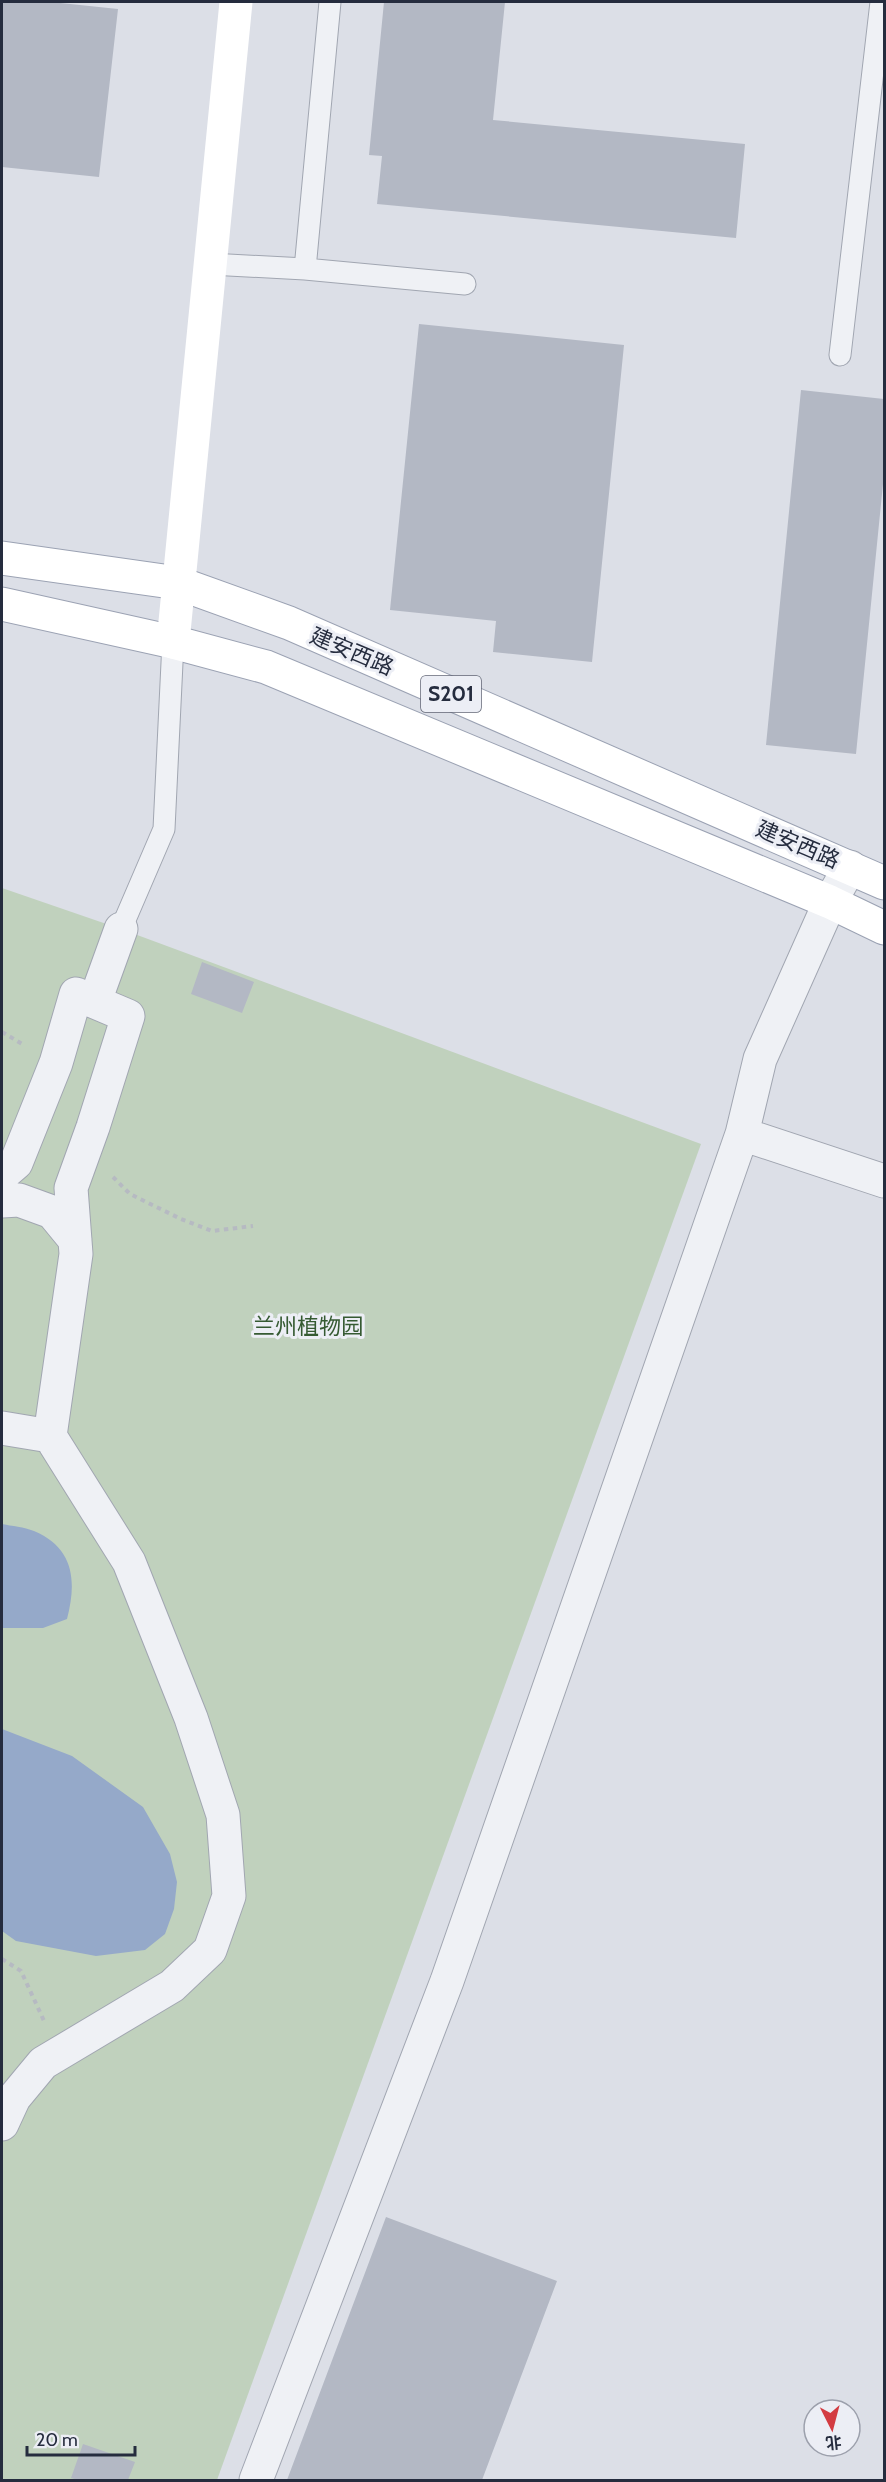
<svg xmlns="http://www.w3.org/2000/svg" width="886" height="2482" font-family="Cabin,'Noto Sans SC',sans-serif">
	<style>
		.green { fill: #c0d1bd }
		.water { fill: #95a9c9 }
		.building { fill: #b3b8c4 }
		.lines { fill: none; stroke-linecap: round; stroke-linejoin: round }
		.lane-casing { stroke: #a1a6b1; stroke-width: 23 }
		.street-casing { stroke: #a1a6b1; stroke-width: 35 }
		.primary-casing { stroke: #9ba2b3; stroke-width: 35 }
		.path { stroke: #b6bac2; stroke-width: 4; stroke-dasharray: 4.5 4.5; stroke-linecap: butt }
		.lane { stroke: #eff1f5; stroke-width: 21 }
		.street { stroke: #eff1f5; stroke-width: 33 }
		.secondary { stroke: #fff; stroke-width: 33 }
		.primary { stroke: #fff; stroke-width: 33 }
		.labels { text-anchor: middle; stroke-width: 6; stroke-linejoin: round; paint-order: stroke }
		.shield { fill: #eceef5; stroke: #616675; stroke-width: 1.5 }
		.shield-label { font-size: 21px; font-weight: bold; fill: #252c3e }
		.street-label { font-size: 22px; fill: #252c3e; stroke: #eceef5 }
		.park-label { font-size: 22px; fill: #355a32; stroke: #eceef5 }
	</style>
	<rect width="100%" height="100%" fill="#dcdfe7"/>
	<path class="green" d="M 2,888 L 121,929 L 701,1144 L 217,2480 L 2,2480 Z"/>
	<path class="water" d="M 2,1524 C 12,1526 24,1527 34,1531 C 74,1548 77,1581 67,1619 L 43,1628 L 2,1628 Z
		M 2,1729 L 72,1756 L 143,1807 L 170,1854 L 177,1882 L 174,1909 L 165,1934 L 145,1950 L 96,1956 L 16,1941 L 2,1931 Z"/>
	<path class="building" d="M 2,2 L 51,2 L 118,9 L 99,177 L 2,167 Z
		M 384,2 L 505,2 L 493,120 L 745,144 L 736,238 L 377,204 L 382,156 L 369,155 Z
		M 419,324 L 624,345 L 592,662 L 493,652 L 496,621 L 390,610 Z
		M 801,390 L 884,399 L 884,474 L 856,754 L 766,745 Z
		M 202,962 L 254,982 L 242,1013 L 191,994 Z
		M 386,2217 L 557,2281 L 482,2480 L 287,2480 Z
		M 83,2444 L 135,2462 L 128,2480 L 78,2480 L 71,2478 Z"/>
	<g class="lines">
		<g class="lane-casing">
			<path id="lane" d="M 210,264 L 305,269 L 465,284
				M 305,269 L 330,2
				M 840,355 L 881,2
				M 121,929 L 164,829 L 173,642"/>
		</g>
		<g class="street-casing">
			<path id="street" d="M 95,1001 L 121,929
				M 742,1134 L 884,1181
				M 2,1175 L 16,1163 L 56,1063 L 76,994 L 128,1016 L 93,1127 L 71,1188 L 76,1254 L 50,1436 L 129,1562 L 191,1718 L 223,1815 L 229,1896 L 210,1950 L 172,1986 L 43,2063 L 14,2098 L 2,2124
				M 2,1201 L 19,1200 L 52,1212 L 75,1240
				M 2,1428 L 50,1436
				M 256,2480 L 447,1981 L 742,1134 L 760,1059 L 830,902 L 850,867"/>
		</g>
		<g class="primary-casing">
			<path id="primary" d="M 2,558 L 178,583 L 289,623 L 884,883
				M 2,604 L 173,642 L 266,667 L 830,902 L 884,928"/>
		</g>
		<path class="path" d="M 2,1032 L 24,1045
			M 113,1177 L 130,1194 L 181,1219 L 212,1231 L 253,1226
			M 2,1959 L 21,1971 L 45,2023"/>
		<use href="#lane" class="lane"/>
		<use href="#street" class="street"/>
		<path class="secondary" d="M 173,642 L 236,2"/>
		<use href="#primary" class="primary"/>
	</g>
	<g class="labels">
		<rect class="shield" x="421" y="676" width="60" height="36" rx="4.5"/>
		<g class="shield-label">
			<text x="451" y="701">S201</text>
		</g>
		<g class="street-label">
			<text transform="translate(352 651) rotate(23)" y="8">建安西路</text>
			<text transform="translate(798 844) rotate(23)" y="8">建安西路</text>
		</g>
		<g class="park-label">
			<text x="308" y="1334">兰州植物园</text>
		</g>
	</g>
	<rect width="886" height="2482" fill="none" stroke="#252c3e" stroke-width="6"/>
	<g transform="translate(832 2428) rotate(174)"><circle r="28" fill="#eceef5" stroke="#9ca0ac" stroke-width="1.5"/>
	<path d="M0-4.5L10 22L0 15L-10 22Z" fill="#d33b41"/>
	<text y="-9" font-size="16" font-weight="bold" text-anchor="middle" fill="#252c3e">北</text>
	</g>
	<path d="M27 2446v9h108v-9" fill="none" stroke="#252c3e" stroke-width="3"/>
	<text x="36" y="2446" font-size="18" fill="#252c3e" stroke="#eceef5" stroke-width="4.5" paint-order="stroke">20 m</text>
</svg>
